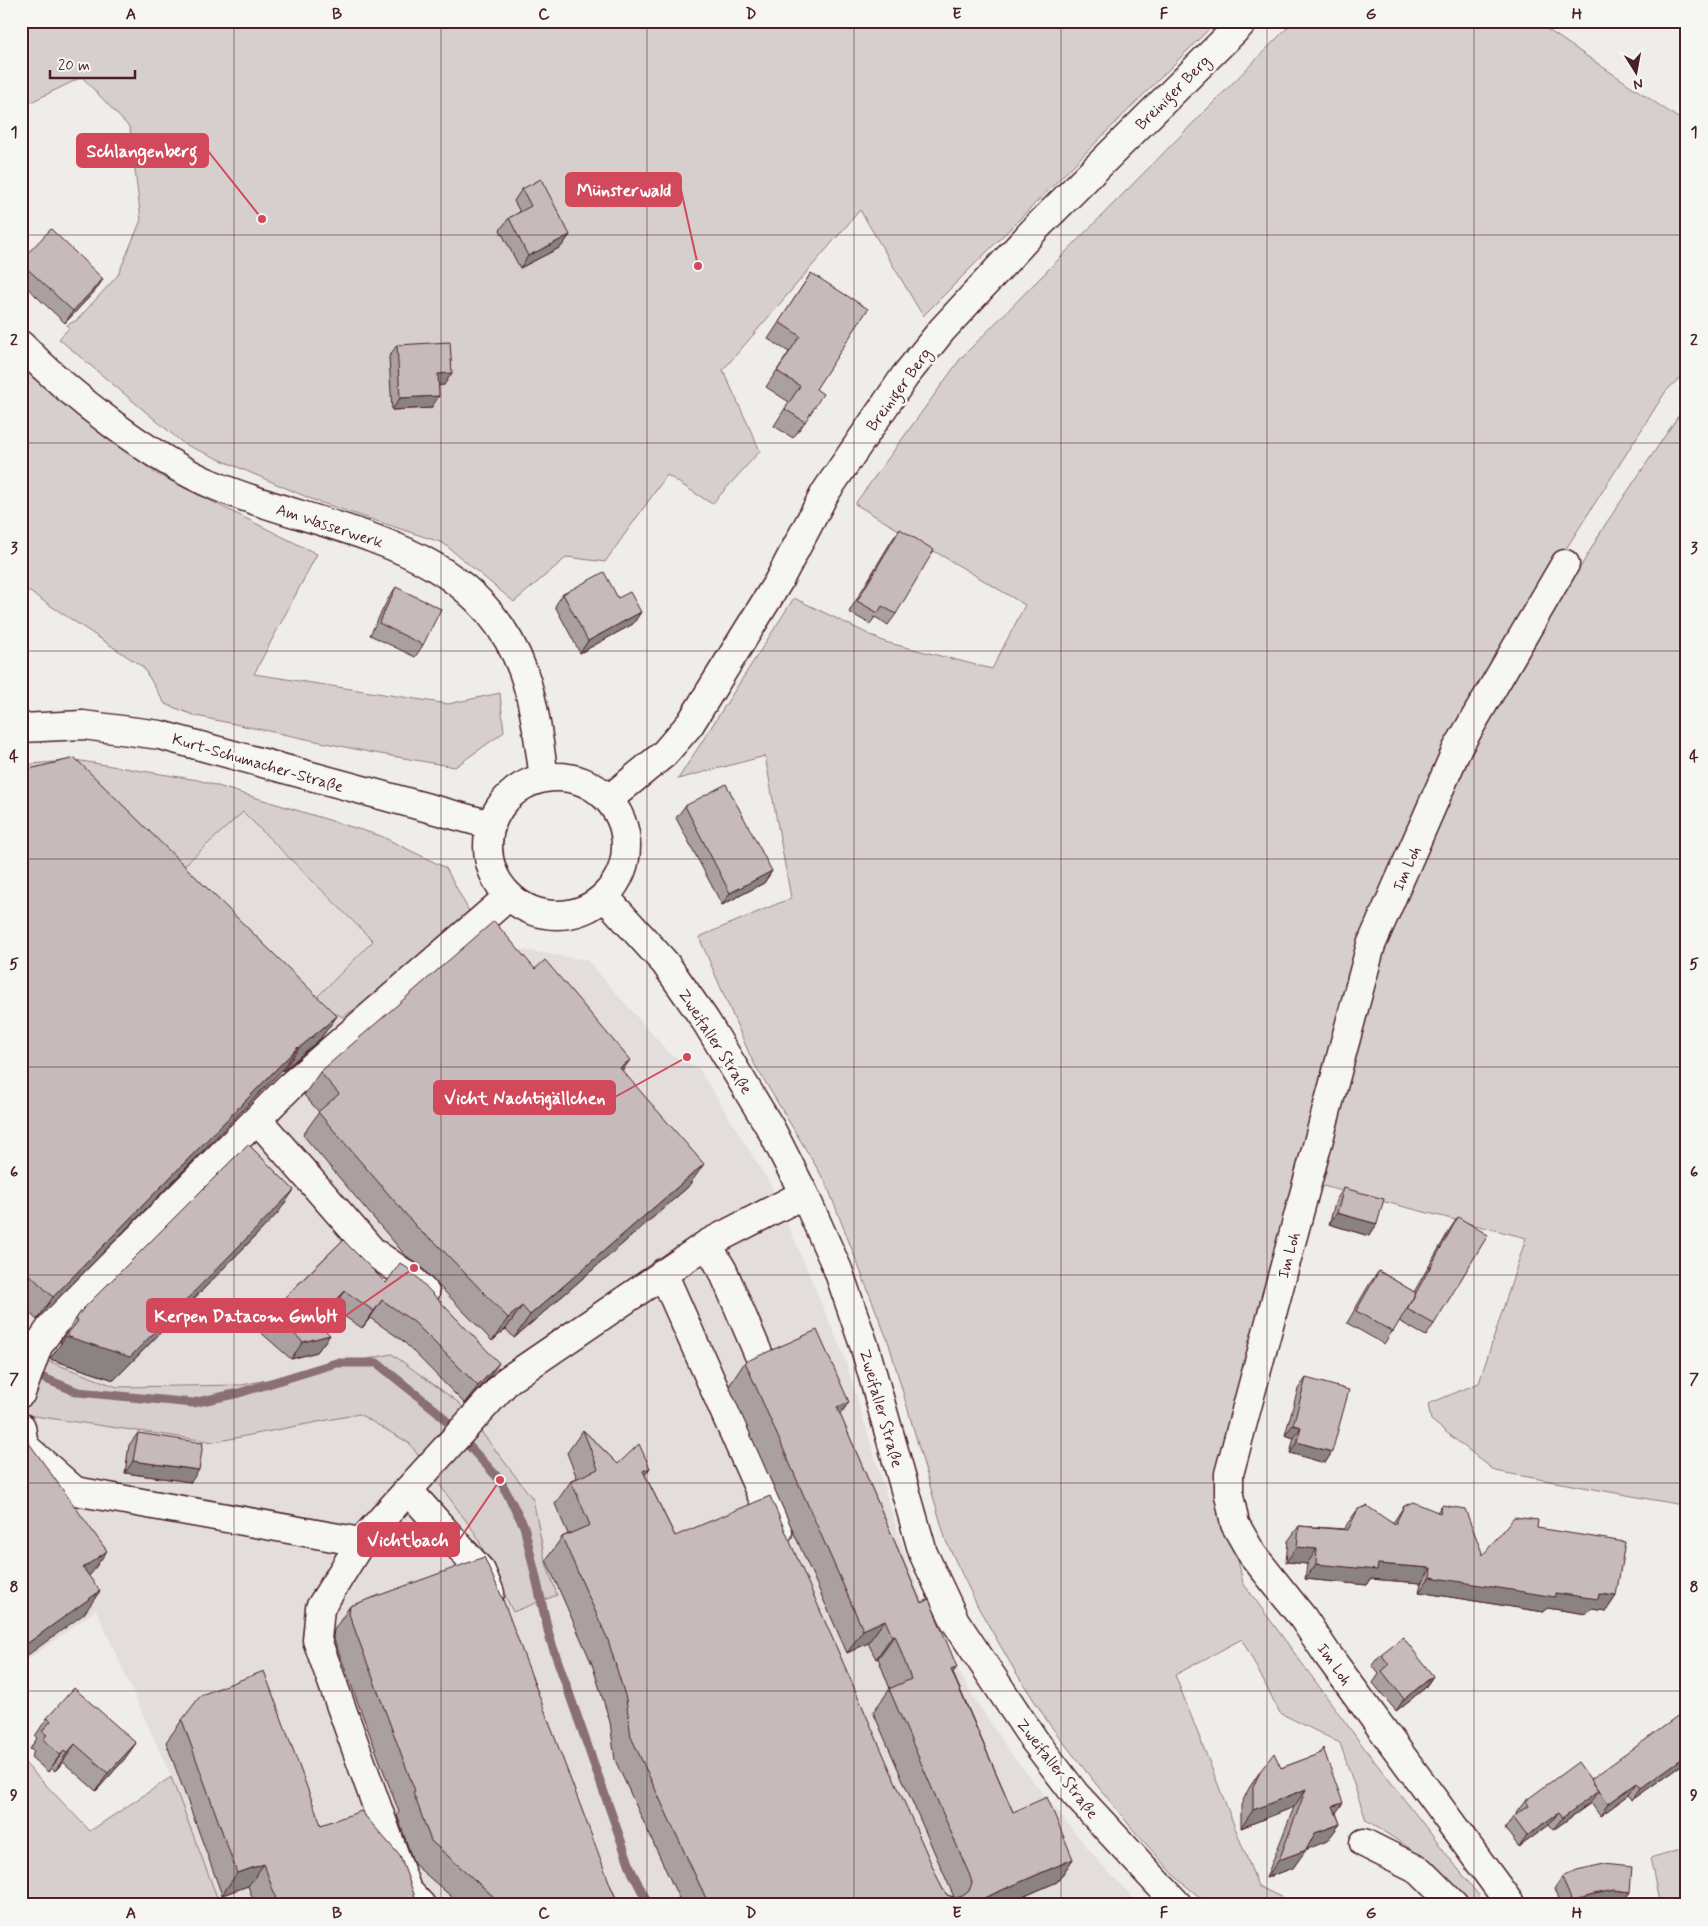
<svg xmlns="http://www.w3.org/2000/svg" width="1708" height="1926" font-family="Mynerve,sans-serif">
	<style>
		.built { fill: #e3dedc }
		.green { fill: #d7cfce; stroke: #90777c }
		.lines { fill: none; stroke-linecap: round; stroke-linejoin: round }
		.stream { stroke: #8a6f74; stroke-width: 9 }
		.minor-casing { stroke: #4a1f2b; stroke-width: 31 }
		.major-casing { stroke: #4a1f2b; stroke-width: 31 }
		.minor { stroke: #f6f6f2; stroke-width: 28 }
		.major { stroke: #f6f6f2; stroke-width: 28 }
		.wall { fill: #aaa0a1; stroke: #4a1f2b }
		.shaded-wall { fill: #8b8283; stroke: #4a1f2b }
		.building { fill: #c6babb; stroke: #4a1f2b }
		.grid { fill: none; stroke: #4a1f2b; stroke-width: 1; stroke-opacity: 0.55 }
		.labels { text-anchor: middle; stroke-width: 5; stroke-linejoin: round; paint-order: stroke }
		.street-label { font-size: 16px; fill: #4a1f2b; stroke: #f6f6f2 }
		.leader { fill: none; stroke: #d1495b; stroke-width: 2 }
		.callout-dot { fill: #d1495b; stroke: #f6f6f2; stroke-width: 2 }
		.callout { fill: #d1495b; stroke: #d1495b; stroke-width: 2 }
		.callout-label { font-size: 18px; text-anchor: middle; font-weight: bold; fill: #fff }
		.neatline { fill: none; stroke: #4a1f2b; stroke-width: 2 }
		.grid-label { font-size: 16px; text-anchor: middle; font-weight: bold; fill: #4a1f2b }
	</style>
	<rect width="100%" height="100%" fill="#efedea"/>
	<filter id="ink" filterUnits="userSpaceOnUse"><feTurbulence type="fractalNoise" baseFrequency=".02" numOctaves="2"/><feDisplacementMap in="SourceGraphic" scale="10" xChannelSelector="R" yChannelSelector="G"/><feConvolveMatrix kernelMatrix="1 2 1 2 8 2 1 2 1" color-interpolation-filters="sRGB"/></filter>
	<g filter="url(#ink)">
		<path class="built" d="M 21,782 L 243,812 L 373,941 L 313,1002 L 342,1017 L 404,975 L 518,949 L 587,960 L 670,1054 L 699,1069 L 771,1185 L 844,1356 L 906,1558 L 936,1631 L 973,1696 L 1011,1754 L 1100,1863 L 1140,1905 L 220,1905 L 171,1777 L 96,1610 L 21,1665 L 21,1414 L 214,1442 L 359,1414 L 409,1443 L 475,1533 L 513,1612 L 557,1595 L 545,1560 L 392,1354 L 242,1385 L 116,1387 L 21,1351 Z"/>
		<path class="green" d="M 21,21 L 1217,21 L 923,316 L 860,210 L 723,370 L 760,451 L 712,504 L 667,475 L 605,562 L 567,557 L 514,602 L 443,543 L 316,501 L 184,444 L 59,339 L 69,328 L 67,325 L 77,320 L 118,275 L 141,220 L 130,128 L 82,77 L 21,107 Z
			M 1294,21 L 1535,21 L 1687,124 L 1687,371 L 1666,391 L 1531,604 L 1415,812 L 1219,1474 L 1243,1583 L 1362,1745 L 1486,1905 L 1463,1905 L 1423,1857 L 1366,1820 L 1340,1743 L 1280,1713 L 1242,1639 L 1175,1675 L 1258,1886 L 1297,1905 L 1209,1905 L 1179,1880 L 1135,1832 L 1092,1779 L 1050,1725 L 1015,1671 L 978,1607 L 946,1541 L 889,1344 L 826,1183 L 752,1060 L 699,937 L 791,898 L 765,756 L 678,779 L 794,598 L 885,642 L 992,669 L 1025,605 L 855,504 L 961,358 Z
			M 21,366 L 155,473 L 317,554 L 254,674 L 448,704 L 500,693 L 504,732 L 455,767 L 369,752 L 196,716 L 165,704 L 143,667 L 21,586 Z
			M 1687,403 L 1687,1506 L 1495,1471 L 1431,1420 L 1428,1404 L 1479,1383 L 1526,1238 L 1315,1184 L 1323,1145 L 1391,927 L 1474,749 L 1605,525 Z
			M 75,760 L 198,780 L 381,836 L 446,868 L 470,913 L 404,975 L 343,1017 L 312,1002 L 373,941 L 243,812 L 178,871 L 21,782 L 21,765 Z
			M 21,1351 L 117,1387 L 242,1385 L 392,1354 L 459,1403 L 533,1499 L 545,1560 L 557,1595 L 513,1612 L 475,1533 L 409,1443 L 359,1414 L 214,1442 L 21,1414 Z
			M 21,1759 L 90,1831 L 171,1777 L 220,1905 L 21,1905 Z
			M 1687,1847 L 1687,1905 L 1660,1905 L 1650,1858 Z"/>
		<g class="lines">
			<path class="stream" d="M 31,1373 L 78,1392 L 193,1403 L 239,1393 L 336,1363 L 377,1363 L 438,1412 L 500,1480 L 524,1526 L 550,1639 L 632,1872 L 649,1905"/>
			<g class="minor-casing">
				<path id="minor" d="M 257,1119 L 373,1252 L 408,1276 L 425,1293
					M 707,1244 L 723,1271 L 758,1353
					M 663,1273 L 778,1532
					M 21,1393 L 38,1346 L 54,1323 L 290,1086 L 509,896
					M 21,1427 L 24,1446 L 75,1491 L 361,1542
					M 408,1490 L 481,1571 L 490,1593
					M 1364,1843 L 1420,1871 L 1454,1905
					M 421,1905 L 407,1890 L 317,1640 L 320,1608 L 361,1542 L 508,1380 L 707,1244 L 804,1194
					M 1511,1905 L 1327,1654 L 1303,1618 L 1252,1554 L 1235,1524 L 1229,1495 L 1229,1474 L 1371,945 L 1457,749 L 1565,564"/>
			</g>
			<g class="major-casing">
				<path id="major" d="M 21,345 C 70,395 151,459 216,486 C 328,533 474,538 523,671 C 535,705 539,743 544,778
					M 21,728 L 83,725 L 160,735 L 491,825
					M488 846a69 69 0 1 1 138 0a69 69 0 1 1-138 0Z
					M 609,799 L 664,754 L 690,724 L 778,582 L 825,493 L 905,376 L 942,330 L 1037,227 L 1244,21
					M 605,897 L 665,963 L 705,1020 L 771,1129 L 804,1194 L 838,1270 L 865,1348 L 923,1553 L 955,1621 L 1034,1740 L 1075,1794 L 1178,1905"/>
			</g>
			<use href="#minor" class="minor"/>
			<use href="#major" class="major"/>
		</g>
		<path class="wall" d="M 522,189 L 570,235 L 561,247 L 520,268 L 500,230 L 509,218 L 520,212 L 514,201 Z
			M 21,260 L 103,279 L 95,291 L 65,323 L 21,282 Z
			M 811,273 L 816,389 L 805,422 L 793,438 L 774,426 L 789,402 L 766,387 L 789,352 L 768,339 Z
			M 397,345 L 444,385 L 439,385 L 431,408 L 392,410 L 389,357 Z
			M 900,529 L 896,614 L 888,625 L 875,617 L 870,624 L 849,612 L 892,540 Z
			M 396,587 L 423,645 L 415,657 L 370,635 L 388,599 Z
			M 563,594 L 618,598 L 641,612 L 633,624 L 580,653 L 555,606 Z
			M 21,771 L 337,1016 L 320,1039 L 283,1071 L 282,1070 L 37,1320 L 21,1305 Z
			M 685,806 L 772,871 L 764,883 L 722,905 L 676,818 Z
			M 535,969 L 630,1060 L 622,1070 L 688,1187 L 514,1338 L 506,1329 L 492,1341 L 419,1265 L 405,1255 L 303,1135 L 319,1112 L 304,1095 L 320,1072 Z
			M 1344,1188 L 1377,1224 L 1369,1236 L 1329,1224 L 1336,1200 Z
			M 278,1213 L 114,1380 L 50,1359 L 61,1344 L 60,1342 L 82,1310 Z
			M 1458,1217 L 1434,1324 L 1426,1336 L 1399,1321 L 1384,1344 L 1347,1323 L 1370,1283 L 1379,1271 L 1414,1292 L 1450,1229 Z
			M 343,1240 L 386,1283 L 487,1380 L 465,1404 L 402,1340 L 370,1318 L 362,1328 L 333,1309 L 318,1324 L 330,1335 L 317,1352 L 291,1359 L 258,1330 L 270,1312 Z
			M 745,1362 L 840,1415 L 921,1603 L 953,1673 L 1013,1812 L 1073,1859 L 1057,1882 L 1004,1905 L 682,1905 L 615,1760 L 610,1722 L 592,1664 L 546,1560 L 562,1537 L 568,1534 L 555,1504 L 571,1481 L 577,1478 L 567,1453 L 583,1430 L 618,1464 L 645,1475 L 675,1536 L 942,1888 L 947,1895 L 954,1897 L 873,1712 L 890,1689 L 878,1658 L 876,1659 L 868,1643 L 847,1653 L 729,1386 Z
			M 1306,1378 L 1332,1452 L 1325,1463 L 1290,1453 L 1294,1438 L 1285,1435 L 1298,1389 Z
			M 138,1433 L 191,1482 L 125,1473 L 129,1445 Z
			M 1442,1505 L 1483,1555 L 1537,1528 L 1616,1596 L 1606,1611 L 1591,1609 L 1587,1614 L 1547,1608 L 1544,1612 L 1419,1592 L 1421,1583 L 1371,1579 L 1367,1585 L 1305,1579 L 1307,1564 L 1286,1562 L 1288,1541 L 1299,1526 L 1345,1529 L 1347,1524 L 1358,1509 L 1393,1523 L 1404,1506 L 1437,1512 Z
			M 350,1606 L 611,1887 L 619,1905 L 461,1905 L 414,1864 L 397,1815 L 399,1812 L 333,1637 L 334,1630 Z
			M 1381,1654 L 1433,1676 L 1425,1688 L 1396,1711 L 1373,1683 L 1379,1674 L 1372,1665 Z
			M 47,1718 L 136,1743 L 123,1761 L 96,1791 L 63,1762 L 55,1771 L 51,1768 L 48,1772 L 31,1757 L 34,1752 L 30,1749 L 37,1738 L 35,1736 Z
			M 182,1720 L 321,1825 L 418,1905 L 255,1905 L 248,1886 L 222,1895 L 166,1742 Z
			M 1323,1748 L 1336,1813 L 1340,1824 L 1327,1841 L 1306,1849 L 1293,1868 L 1266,1878 L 1294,1807 L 1241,1828 L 1241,1805 L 1249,1788 L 1261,1770 L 1281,1768 L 1319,1754 Z
			M 1687,1761 L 1632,1800 L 1629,1795 L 1600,1816 L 1591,1803 L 1553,1830 L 1549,1825 L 1519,1847 L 1505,1829 L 1513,1817 L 1517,1814 L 1516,1813 L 1525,1801 L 1591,1780 Z
			M 1562,1877 L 1630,1892 L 1622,1903 L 1606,1902 L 1590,1905 L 1560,1905 L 1554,1889 Z"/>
		<path class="shaded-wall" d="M 570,235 L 561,247 L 520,268 L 528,256 Z
			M 103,279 L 95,291 L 65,323 L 73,311 Z
			M 452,373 L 444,385 L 430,386 L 438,374 Z
			M 439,396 L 431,408 L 392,410 L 400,398 Z
			M 641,612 L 633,624 L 580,653 L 588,641 Z
			M 772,871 L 764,883 L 722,905 L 730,893 Z
			M 337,1016 L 320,1039 L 283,1071 L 299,1048 Z
			M 298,1047 L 282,1070 L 37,1320 L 53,1297 Z
			M 630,1060 L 614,1082 L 620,1068 Z
			M 704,1164 L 688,1187 L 514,1338 L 530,1315 Z
			M 294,1190 L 278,1213 L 114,1380 L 50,1359 L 66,1336 Z
			M 1337,1213 L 1377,1224 L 1369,1236 L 1329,1224 Z
			M 345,1291 L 333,1309 L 303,1339 L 316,1321 Z
			M 382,1300 L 370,1318 L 362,1328 L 374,1311 Z
			M 522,1306 L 506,1329 L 492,1341 L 508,1318 Z
			M 330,1335 L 317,1352 L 291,1359 L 303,1342 Z
			M 499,1363 L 487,1380 L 465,1404 L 478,1386 Z
			M 849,1402 L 833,1425 L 837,1407 Z
			M 1293,1425 L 1301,1427 L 1294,1438 L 1285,1435 Z
			M 1297,1442 L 1332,1452 L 1325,1463 L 1290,1453 Z
			M 133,1461 L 199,1470 L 191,1482 L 125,1473 Z
			M 650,1468 L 634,1491 L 643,1471 Z
			M 1297,1547 L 1317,1549 L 1307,1564 L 1286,1562 Z
			M 107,1551 L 91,1574 L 67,1591 L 83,1568 Z
			M 1316,1564 L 1378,1564 L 1431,1568 L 1421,1583 L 1371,1579 L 1367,1585 L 1305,1579 Z
			M 1430,1577 L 1555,1593 L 1599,1594 L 1616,1596 L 1606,1611 L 1591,1609 L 1587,1614 L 1547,1608 L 1544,1612 L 1419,1592 Z
			M 100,1591 L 84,1614 L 21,1660 L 21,1648 Z
			M 885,1620 L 868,1643 L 847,1653 L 863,1630 Z
			M 895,1635 L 878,1658 L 876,1659 L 892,1636 Z
			M 957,1667 L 941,1690 L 951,1670 Z
			M 1433,1676 L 1425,1688 L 1396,1711 L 1404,1699 Z
			M 136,1743 L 123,1761 L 96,1791 L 108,1773 Z
			M 75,1744 L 63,1762 L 55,1771 L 67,1753 Z
			M 64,1751 L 51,1768 L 48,1772 L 60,1755 Z
			M 1687,1755 L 1687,1761 L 1632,1800 L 1641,1788 Z
			M 1637,1783 L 1629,1795 L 1600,1816 L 1608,1804 Z
			M 1306,1789 L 1294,1807 L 1241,1828 L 1253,1810 Z
			M 1599,1791 L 1590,1803 L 1553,1830 L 1562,1818 Z
			M 1343,1803 L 1331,1820 L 1333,1806 Z
			M 1558,1813 L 1549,1825 L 1519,1847 L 1527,1836 Z
			M 1340,1824 L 1327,1841 L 1303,1851 L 1315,1833 Z
			M 1306,1850 L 1293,1868 L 1266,1878 L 1279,1860 Z
			M 1073,1859 L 1057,1882 L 1004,1905 L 968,1905 Z
			M 264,1864 L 248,1886 L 222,1895 L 237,1873 Z
			M 1614,1890 L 1630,1892 L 1622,1903 L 1606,1902 L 1590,1905 L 1570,1905 L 1572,1902 L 1589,1895 Z"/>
		<path class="building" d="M 541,179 L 570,235 L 528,256 L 509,218 L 531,206 L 522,189 Z
			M 51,229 L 103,279 L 73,311 L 21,263 L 21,260 Z
			M 811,273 L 868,309 L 816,389 L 823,394 L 805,422 L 785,409 L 800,386 L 777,371 L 800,336 L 779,322 Z
			M 450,342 L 452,373 L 438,374 L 439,396 L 400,398 L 397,345 Z
			M 900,529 L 934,550 L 896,614 L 882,606 L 878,613 L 857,601 Z
			M 604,572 L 618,598 L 630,592 L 641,612 L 588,641 L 563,594 Z
			M 396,587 L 441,609 L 423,645 L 379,623 Z
			M 75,758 L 337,1016 L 299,1048 L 298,1047 L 53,1297 L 21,1266 L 21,771 Z
			M 726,784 L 772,871 L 730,893 L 685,806 Z
			M 494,921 L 535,969 L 545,960 L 630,1060 L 620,1068 L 704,1164 L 530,1315 L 522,1306 L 508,1318 L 435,1242 L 421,1232 L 318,1112 L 339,1094 L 320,1072 Z
			M 248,1144 L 294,1190 L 130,1357 L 66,1336 L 78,1321 L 76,1319 L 82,1310 Z
			M 1344,1188 L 1384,1199 L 1377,1224 L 1337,1213 Z
			M 1458,1217 L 1488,1235 L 1434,1324 L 1407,1309 Z
			M 343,1240 L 386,1283 L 400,1263 L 410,1270 L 499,1363 L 478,1386 L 414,1322 L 382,1300 L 374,1311 L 345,1291 L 316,1321 L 330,1335 L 303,1342 L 270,1312 Z
			M 1379,1271 L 1416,1293 L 1393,1332 L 1356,1311 Z
			M 817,1330 L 849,1402 L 837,1407 L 921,1603 L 929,1599 L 957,1667 L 951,1670 L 1013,1812 L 1047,1797 L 1073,1859 L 968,1905 L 709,1905 L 631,1737 L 626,1699 L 608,1640 L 562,1537 L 590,1525 L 571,1481 L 598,1469 L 583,1430 L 618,1464 L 639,1444 L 650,1468 L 643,1471 L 675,1536 L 770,1496 L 942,1888 L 947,1895 L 955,1898 L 963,1896 L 969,1891 L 972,1883 L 970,1876 L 889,1689 L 911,1679 L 895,1635 L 892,1636 L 885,1620 L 863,1630 L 745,1362 Z
			M 1306,1378 L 1349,1390 L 1332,1452 L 1297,1442 L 1301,1427 L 1293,1425 Z
			M 138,1433 L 203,1443 L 199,1470 L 133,1461 Z
			M 26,1439 L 107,1551 L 83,1568 L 100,1591 L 21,1648 L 21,1442 Z
			M 1413,1502 L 1440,1513 L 1442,1505 L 1465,1509 L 1483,1555 L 1514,1517 L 1538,1520 L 1537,1528 L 1625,1542 L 1616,1596 L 1599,1594 L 1598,1599 L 1555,1593 L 1555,1597 L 1430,1577 L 1431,1568 L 1378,1564 L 1377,1570 L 1316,1564 L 1317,1549 L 1297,1547 L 1299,1526 L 1348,1530 L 1358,1509 L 1367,1506 L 1395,1525 L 1404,1506 Z
			M 484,1557 L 502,1597 L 611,1887 L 619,1905 L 503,1905 L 431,1841 L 413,1792 L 415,1791 L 349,1614 L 350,1606 Z
			M 1403,1637 L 1433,1676 L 1404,1699 L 1382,1671 L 1389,1665 L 1381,1654 Z
			M 264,1671 L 321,1825 L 361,1811 L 400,1856 L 418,1905 L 278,1905 L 264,1864 L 237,1873 L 182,1720 L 201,1695 Z
			M 74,1688 L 136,1743 L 108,1773 L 75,1744 L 67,1753 L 64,1751 L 60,1755 L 43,1739 L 47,1735 L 42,1731 L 51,1721 L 47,1718 Z
			M 1687,1710 L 1687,1755 L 1641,1788 L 1637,1783 L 1608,1804 L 1591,1779 Z
			M 1323,1748 L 1343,1803 L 1333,1806 L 1340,1824 L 1315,1833 L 1306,1850 L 1279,1860 L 1306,1789 L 1253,1810 L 1253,1787 L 1261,1770 L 1274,1753 L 1281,1768 L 1321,1753 Z
			M 1578,1762 L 1599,1791 L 1562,1818 L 1558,1813 L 1527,1836 L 1513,1817 L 1528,1806 L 1525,1801 Z
			M 1604,1864 L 1632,1867 L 1630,1892 L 1614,1890 L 1589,1895 L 1572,1902 L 1562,1877 L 1577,1870 Z"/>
	</g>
	<path class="grid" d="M 234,21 L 234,1905M 441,21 L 441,1905M 647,21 L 647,1905M 854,21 L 854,1905M 1061,21 L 1061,1905M 1267,21 L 1267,1905M 1474,21 L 1474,1905M 21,235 L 1687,235M 21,443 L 1687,443M 21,651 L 1687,651M 21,859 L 1687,859M 21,1067 L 1687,1067M 21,1275 L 1687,1275M 21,1483 L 1687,1483M 21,1691 L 1687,1691"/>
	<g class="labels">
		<g class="street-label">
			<text transform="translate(1172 92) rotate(-45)" y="6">Breiniger Berg</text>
			<text transform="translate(898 389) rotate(-54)" y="6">Breiniger Berg</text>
			<text transform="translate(330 525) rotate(18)" y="6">Am Wasserwerk</text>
			<text transform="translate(258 762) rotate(16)" y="6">Kurt-Schumacher-Straße</text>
			<text transform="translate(1406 868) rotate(-66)" y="6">Im Loh</text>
			<text transform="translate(716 1041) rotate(57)" y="6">Zweifaller Straße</text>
			<text transform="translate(1288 1255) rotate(-75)" y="6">Im Loh</text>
			<text transform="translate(882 1408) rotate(74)" y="6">Zweifaller Straße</text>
			<text transform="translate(1335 1664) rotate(55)" y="6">Im Loh</text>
			<text transform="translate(1058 1768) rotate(52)" y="6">Zweifaller Straße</text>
		</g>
	</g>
	<path class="leader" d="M262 219L208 151M698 266L681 190M687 1057L615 1097M414 1268L345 1316M500 1480L459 1540"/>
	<g class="callout-dot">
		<circle cx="262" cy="219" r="5"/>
		<circle cx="698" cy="266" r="5"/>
		<circle cx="687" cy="1057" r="5"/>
		<circle cx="414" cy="1268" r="5"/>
		<circle cx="500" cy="1480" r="5"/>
	</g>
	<g class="callout">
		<rect x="77" y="134" width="131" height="33" rx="5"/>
		<rect x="566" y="173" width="115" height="33" rx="5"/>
		<rect x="434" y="1081" width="181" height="33" rx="5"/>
		<rect x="147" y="1299" width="198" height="33" rx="5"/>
		<rect x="358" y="1523" width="101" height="33" rx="5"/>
	</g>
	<g class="callout-label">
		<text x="142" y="157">Schlangenberg</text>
		<text x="624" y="196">Münsterwald</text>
		<text x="525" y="1104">Vicht Nachtigällchen</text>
		<text x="246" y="1322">Kerpen Datacom GmbH</text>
		<text x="408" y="1546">Vichtbach</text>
	</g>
	<rect width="1708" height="1926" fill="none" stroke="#f6f6f2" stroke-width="55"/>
	<g transform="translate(1636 72) rotate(169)" stroke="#f6f6f2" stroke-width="4" paint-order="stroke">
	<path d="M0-4L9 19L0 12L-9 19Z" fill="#4a1f2b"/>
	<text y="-8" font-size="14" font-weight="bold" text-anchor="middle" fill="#4a1f2b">N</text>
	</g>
	<path d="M50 70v8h85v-8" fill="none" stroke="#4a1f2b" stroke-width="2.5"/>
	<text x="58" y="70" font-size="15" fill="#4a1f2b" stroke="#f6f6f2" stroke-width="4" paint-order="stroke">20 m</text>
	<rect x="28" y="28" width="1652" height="1870" class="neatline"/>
	<g class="grid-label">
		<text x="131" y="19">A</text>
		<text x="337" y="19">B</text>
		<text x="544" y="19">C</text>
		<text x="751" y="19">D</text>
		<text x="957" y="19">E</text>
		<text x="1164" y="19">F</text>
		<text x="1371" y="19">G</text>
		<text x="1577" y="19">H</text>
		<text x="14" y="137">1</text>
		<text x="1694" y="137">1</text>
		<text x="14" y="345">2</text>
		<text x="1694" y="345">2</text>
		<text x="14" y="553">3</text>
		<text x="1694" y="553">3</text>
		<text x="14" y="761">4</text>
		<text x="1694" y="761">4</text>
		<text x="14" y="969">5</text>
		<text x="1694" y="969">5</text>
		<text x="14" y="1177">6</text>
		<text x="1694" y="1177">6</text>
		<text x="14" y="1384">7</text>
		<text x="1694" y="1384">7</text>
		<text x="14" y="1592">8</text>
		<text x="1694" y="1592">8</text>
		<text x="14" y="1800">9</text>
		<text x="1694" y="1800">9</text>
		<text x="131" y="1918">A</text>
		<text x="337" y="1918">B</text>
		<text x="544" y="1918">C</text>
		<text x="751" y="1918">D</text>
		<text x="957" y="1918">E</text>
		<text x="1164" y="1918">F</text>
		<text x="1371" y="1918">G</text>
		<text x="1577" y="1918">H</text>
	</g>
</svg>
